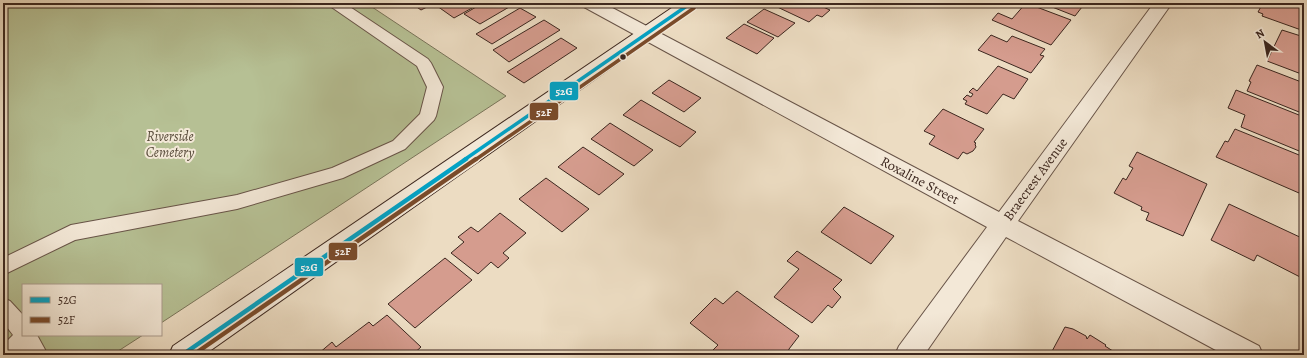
<svg xmlns="http://www.w3.org/2000/svg" width="1307" height="358" font-family="Alegreya,serif">
	<style>
		.green { fill: #b6c094; stroke: #79745a }
		.building { fill: #d59c8e; stroke: #3c271f }
		.lines { fill: none; stroke-linecap: round; stroke-linejoin: round }
		.service-casing { stroke: #685448; stroke-width: 2 }
		.minor-casing { stroke: #685448; stroke-width: 2 }
		.secondary-casing { stroke: #3c271f; stroke-width: 2 }
		.service { fill: #f3e8d7; fill-rule: evenodd }
		.minor { fill: #f3e8d7; fill-rule: evenodd }
		.secondary { fill: #f3e8d7; fill-rule: evenodd }
		.bus-1-far1-casing { stroke: #f3e8d7; stroke-width: 6 }
		.bus-1-casing { stroke: #f3e8d7; stroke-width: 8 }
		.bus-2-far1-casing { stroke: #f3e8d7; stroke-width: 6 }
		.bus-2-casing { stroke: #f3e8d7; stroke-width: 8 }
		.bus-1-far1 { stroke: #03a2c5; stroke-width: 3.5 }
		.bus-1 { stroke: #03a2c5; stroke-width: 4.5 }
		.bus-2-far1 { stroke: #7a4b2a; stroke-width: 3.5 }
		.bus-2 { stroke: #7a4b2a; stroke-width: 4.5 }
		.bus-dot { fill: #3c271f; stroke: #f3e8d7; stroke-width: 1.5 }
		.labels { text-anchor: middle; stroke-width: 4; stroke-linejoin: round; paint-order: stroke }
		.park-label { font-size: 14px; font-style: italic; fill: #5a4d3c; stroke: #f3e8d7 }
		.street-label { font-size: 14px; fill: #3c271f; stroke: #f3e8d7 }
		.line-badge { stroke: #f3e8d7; stroke-width: 1.5 }
		.badge-label { font-size: 11px; text-anchor: middle; font-weight: bold; fill: #fff }
	</style>
	<rect width="100%" height="100%" fill="#ecdcc2"/>
	<filter id="stains"><feTurbulence type="fractalNoise" baseFrequency=".005" numOctaves="4"/><feColorMatrix values="0 0 0 0 .2 0 0 0 0 .09 0 0 0 0 .02 0 0 0 .5 -.17"/></filter>
	<radialGradient id="worn" r=".72"><stop offset=".6" stop-color="#630" stop-opacity="0"/><stop offset="1" stop-color="#630" stop-opacity=".3"/></radialGradient>
	<path class="green" d="M 3,3 L 366,3 L 506,96 L 161,323 L 161,285 L 23,285 L 23,335 L 143,335 L 112,355 L 3,355 Z"/>
	<path class="building" d="M 411,3 L 435,3 L 421,10 Z
		M 444,3 L 481,3 L 454,18 L 437,6 Z
		M 483,3 L 516,3 L 480,24 L 464,14 Z
		M 772,3 L 814,3 L 830,10 L 822,17 L 817,15 L 809,22 L 771,4 Z
		M 1026,3 L 1071,20 L 1051,45 L 992,20 L 998,13 L 1012,19 Z
		M 1042,3 L 1079,3 L 1078,5 L 1082,7 L 1075,16 Z
		M 1263,3 L 1304,3 L 1304,31 L 1262,16 L 1263,14 L 1258,12 Z
		M 520,8 L 536,17 L 492,44 L 476,34 Z
		M 764,9 L 795,23 L 778,37 L 747,22 Z
		M 544,20 L 560,30 L 509,62 L 493,50 Z
		M 744,24 L 774,38 L 757,54 L 726,38 Z
		M 1282,30 L 1304,37 L 1304,75 L 1267,61 Z
		M 991,35 L 1007,42 L 1012,36 L 1045,49 L 1040,55 L 1044,56 L 1031,73 L 978,50 Z
		M 561,38 L 577,48 L 524,83 L 507,72 Z
		M 1257,65 L 1304,83 L 1304,114 L 1247,91 L 1251,82 L 1249,81 Z
		M 998,66 L 1028,79 L 1014,99 L 1003,94 L 987,114 L 965,104 L 967,101 L 963,99 L 967,95 L 971,97 L 973,94 L 969,92 L 973,88 L 977,91 Z
		M 669,80 L 701,98 L 684,112 L 652,93 Z
		M 1236,90 L 1304,117 L 1304,153 L 1241,127 L 1245,115 L 1228,108 Z
		M 641,100 L 696,132 L 680,147 L 623,115 Z
		M 943,109 L 984,129 L 974,142 L 976,143 L 975,144 L 976,147 L 973,151 L 967,154 L 963,152 L 958,159 L 929,144 L 935,136 L 924,131 Z
		M 610,123 L 653,150 L 634,166 L 591,139 Z
		M 1235,129 L 1304,157 L 1304,183 L 1299,193 L 1216,157 L 1225,141 L 1228,142 Z
		M 583,147 L 624,174 L 599,195 L 558,167 Z
		M 1137,152 L 1207,184 L 1183,236 L 1146,220 L 1149,213 L 1141,210 L 1142,207 L 1114,193 L 1123,178 L 1126,180 L 1133,168 L 1129,166 Z
		M 546,178 L 589,209 L 562,232 L 519,199 Z
		M 1229,204 L 1304,239 L 1304,279 L 1257,255 L 1254,261 L 1211,240 Z
		M 844,207 L 894,236 L 871,264 L 821,232 Z
		M 500,213 L 526,233 L 503,253 L 509,258 L 498,268 L 491,262 L 478,274 L 451,253 L 464,242 L 458,237 L 471,227 L 478,232 Z
		M 797,251 L 842,280 L 833,289 L 841,297 L 832,308 L 828,305 L 812,323 L 774,297 L 799,269 L 787,261 Z
		M 445,258 L 472,280 L 415,328 L 388,304 Z
		M 737,291 L 799,336 L 789,349 L 788,352 L 793,355 L 708,355 L 718,345 L 690,323 L 715,298 L 723,304 Z
		M 387,315 L 421,347 L 412,355 L 318,354 L 332,342 L 336,347 L 369,322 L 373,326 Z
		M 1065,327 L 1073,329 L 1086,336 L 1087,339 L 1090,335 L 1106,345 L 1105,346 L 1119,355 L 1050,355 Z"/>
	<g class="lines">
		<g class="service-casing">
			<path id="service" d="M 328,3 L 344,3 L 428,59 L 431,63 L 443,87 L 436,116 L 434,120 L 405,149 L 343,178 L 237,209 L 75,240 L 3,275 L 3,258 L 71,225 L 237,195 L 332,168 L 393,141 L 420,114 L 427,87 L 417,66 L 330,6 Z
				M 3,298 L 10,301 L 23,315 L 23,335 L 37,335 L 48,355 L 25,355 L 24,353 L 23,355 L 3,355 L 3,345 L 13,335 L 3,322 Z"/>
		</g>
		<g class="minor-casing">
			<path id="minor" d="M 581,3 L 603,3 L 999,212 L 1154,3 L 1172,3 L 1018,221 L 1259,346 L 1263,355 L 1225,355 L 1006,237 L 924,355 L 895,355 L 899,346 L 987,227 L 584,7 Z"/>
		</g>
		<g class="secondary-casing">
			<path id="secondary" d="M 679,3 L 700,3 L 697,7 L 204,355 L 169,355 L 173,346 Z"/>
		</g>
		<use href="#service" class="service"/>
		<use href="#minor" class="minor"/>
		<use href="#secondary" class="secondary"/>
		<g class="bus-1-far1-casing">
			<path id="bus-1-far1" d="M 464,160 L 691,3"/>
		</g>
		<g class="bus-1-casing">
			<path id="bus-1" d="M 182,355 L 466,159"/>
		</g>
		<g class="bus-2-far1-casing">
			<path id="bus-2-far1" d="M 475,160 L 694,8"/>
		</g>
		<g class="bus-2-casing">
			<path id="bus-2" d="M 193,355 L 476,159"/>
		</g>
		<use href="#bus-1-far1" class="bus-1-far1"/>
		<use href="#bus-1" class="bus-1"/>
		<use href="#bus-2-far1" class="bus-2-far1"/>
		<use href="#bus-2" class="bus-2"/>
	</g>
	<circle class="bus-dot" cx="623" cy="57" r="3.5"/>
	<g class="labels">
		<g class="park-label">
			<text x="170" y="141">Riverside<tspan x="170" dy="16">Cemetery</tspan></text>
		</g>
		<g class="street-label">
			<text transform="translate(1035 179) rotate(-54)" y="5">Braecrest Avenue</text>
			<text transform="translate(920 180) rotate(28)" y="5">Roxaline Street</text>
		</g>
	</g>
	<g class="line-badge">
		<rect x="549" y="81" width="30" height="20" rx="4" fill="#03a2c5"/>
		<rect x="529" y="102" width="30" height="19" rx="4" fill="#7a4b2a"/>
		<rect x="328" y="242" width="30" height="19" rx="4" fill="#7a4b2a"/>
		<rect x="294" y="257" width="30" height="20" rx="4" fill="#03a2c5"/>
	</g>
	<g class="badge-label">
		<text x="564" y="95">52G</text>
		<text x="544" y="116">52F</text>
		<text x="343" y="255">52F</text>
		<text x="309" y="271">52G</text>
	</g>
	<rect width="1307" height="358" fill="none" stroke="#ecdcc2" stroke-width="16"/>
	<rect x="4" y="4" width="1299" height="350" fill="none" stroke="#3c271f" stroke-width="2"/>
	<rect x="8" y="8" width="1291" height="342" fill="none" stroke="#3c271f"/>
	<rect x="22" y="284" width="140" height="52" fill="#f3e8d7" stroke="#aa9b8d"/>
	<rect x="30" y="297" width="20" height="6" fill="#03a2c5" stroke="#aa9b8d"/>
	<text x="58" y="304" font-size="12" fill="#3c271f">52G</text>
	<rect x="30" y="317" width="20" height="6" fill="#7a4b2a" stroke="#aa9b8d"/>
	<text x="58" y="324" font-size="12" fill="#3c271f">52F</text>
	<g transform="translate(1265 42) rotate(328)" stroke="#f3e8d7" stroke-width="3" paint-order="stroke">
	<path d="M0-3L7 15L0 10L-7 15Z" fill="#3c271f"/>
	<text y="-6" font-size="11" font-weight="bold" text-anchor="middle" fill="#3c271f">N</text>
	</g>
	<rect width="100%" height="100%" filter="url(#stains)"/>
	<rect width="100%" height="100%" fill="url(#worn)"/>
</svg>
